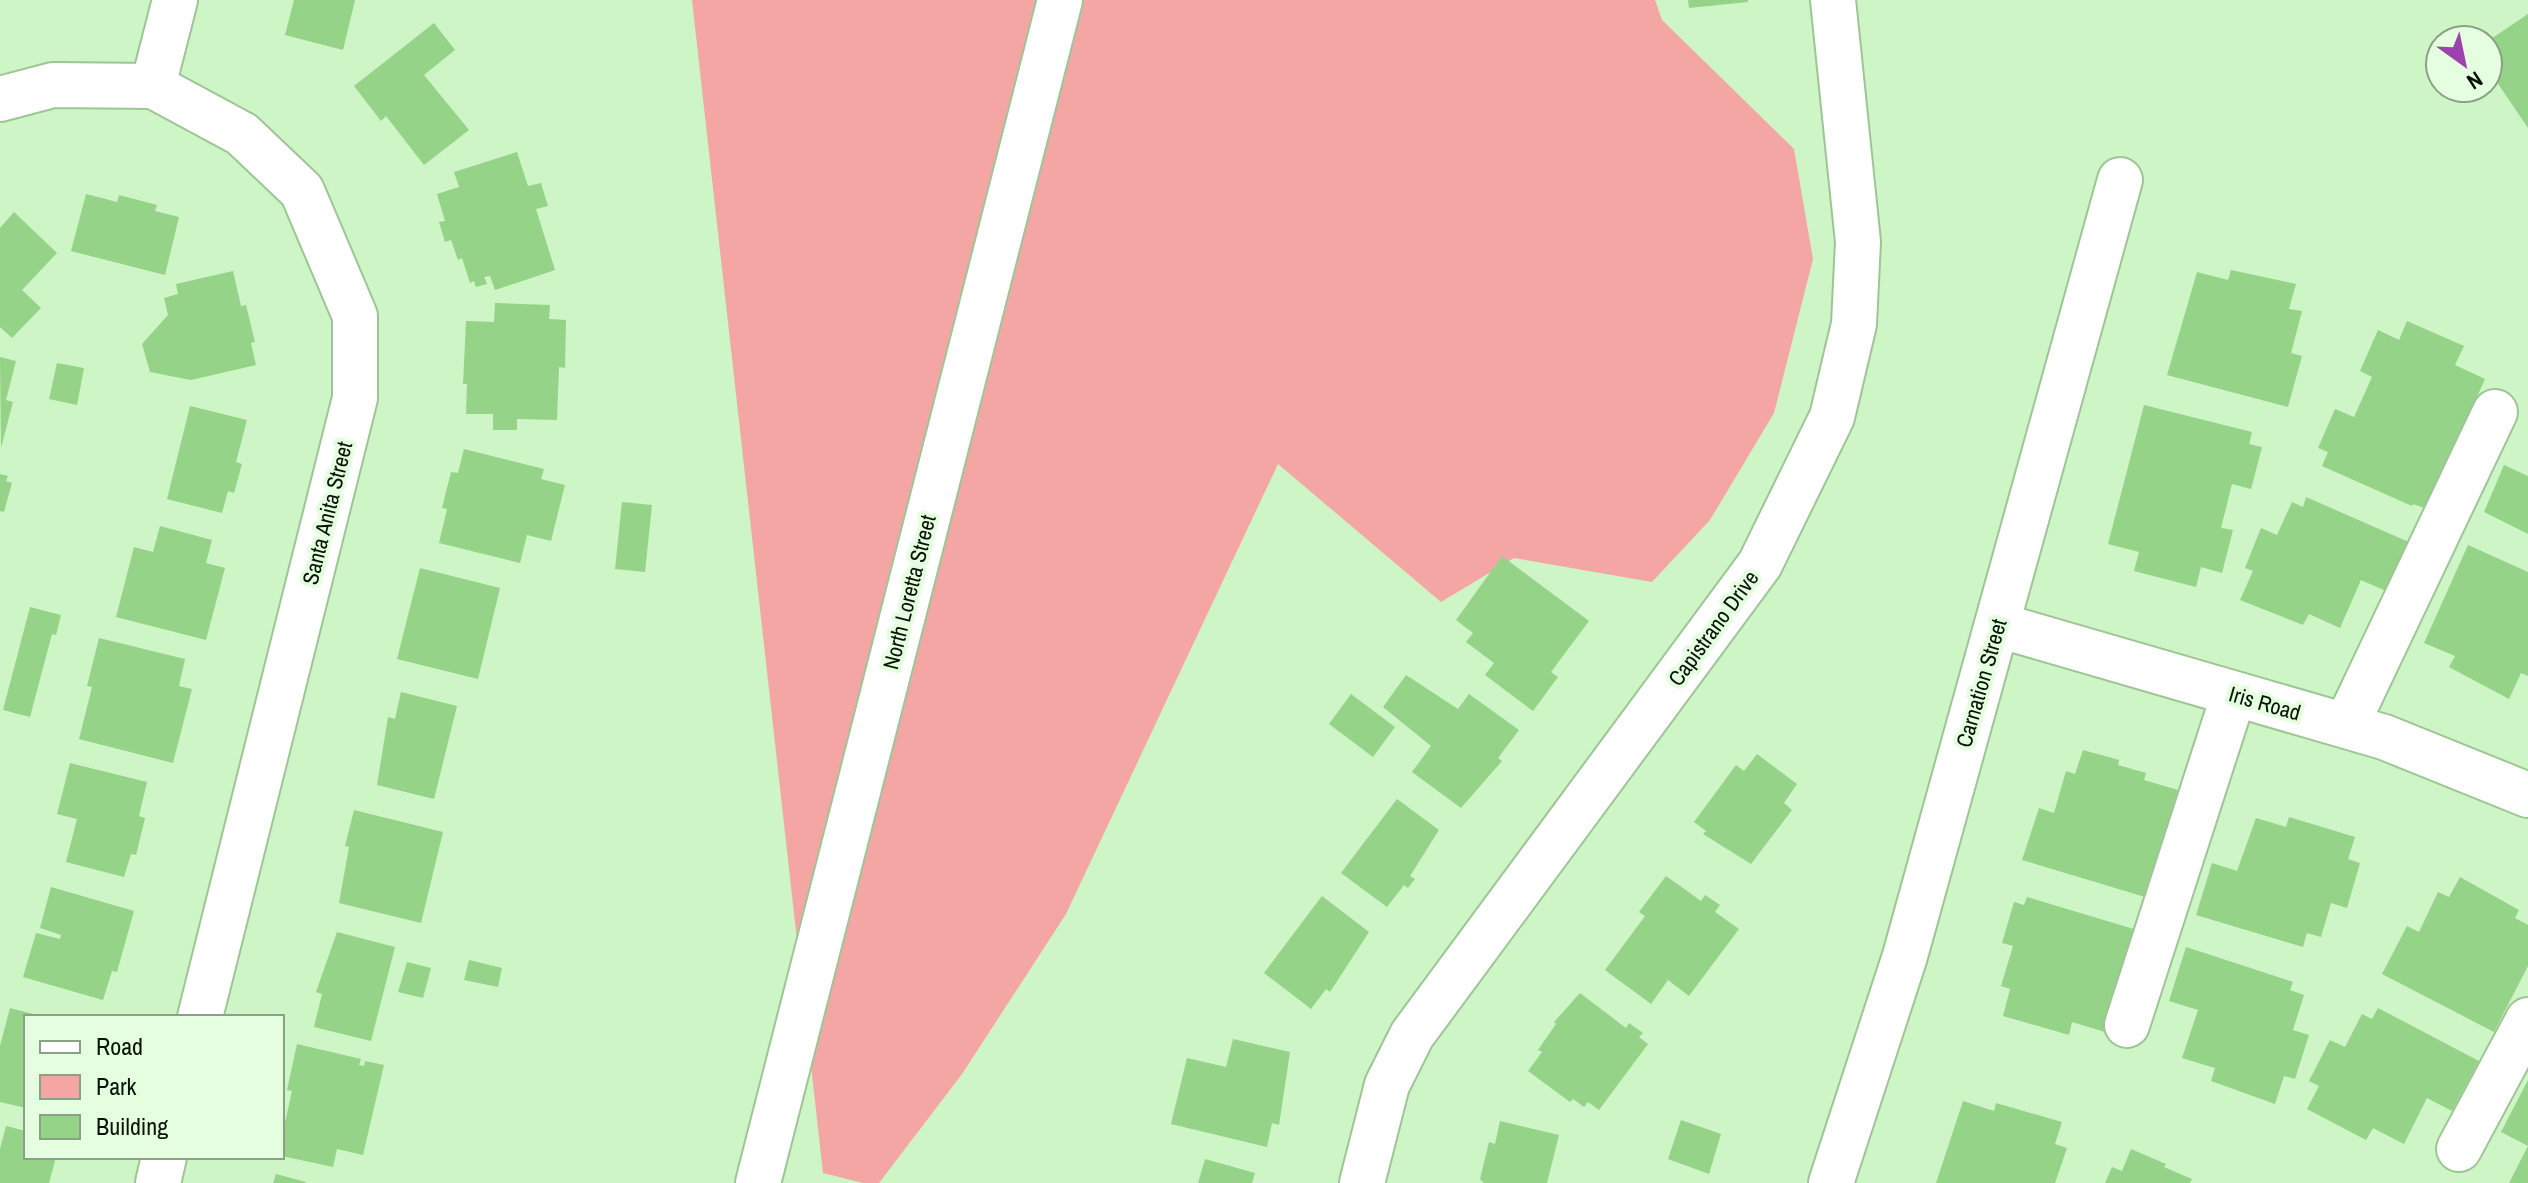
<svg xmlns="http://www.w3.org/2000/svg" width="2528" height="1183" font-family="'Archivo Narrow',sans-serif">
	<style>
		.green { fill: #f4a6a5 }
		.building { fill: #95d388 }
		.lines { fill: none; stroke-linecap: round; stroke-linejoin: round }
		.minor-casing { stroke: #9ec596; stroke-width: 48 }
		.minor { stroke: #fff; stroke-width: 44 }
		.labels { text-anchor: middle; stroke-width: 8; stroke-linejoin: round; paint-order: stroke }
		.street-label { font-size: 22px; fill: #061404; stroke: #e5fee0 }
	</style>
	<rect width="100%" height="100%" fill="#cdf5c5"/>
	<path class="green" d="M 692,0 L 1655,0 L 1662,20 L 1794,149 L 1813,259 L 1774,413 L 1710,520 L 1652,582 L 1514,558 L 1441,602 L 1278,464 L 1066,914 L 962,1074 L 879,1183 L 863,1183 L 823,1173 Z"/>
	<path class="building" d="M 294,0 L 355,0 L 343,50 L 285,35 Z
		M 1688,0 L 1748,0 L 1748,2 L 1689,8 Z
		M 2528,14 L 2528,128 L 2488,69 L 2488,41 Z
		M 434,23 L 455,50 L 424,75 L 469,130 L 424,165 L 386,116 L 381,121 L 354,86 Z
		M 517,152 L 528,186 L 541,183 L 548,206 L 536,209 L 555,270 L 495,290 L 490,276 L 484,277 L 487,284 L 476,287 L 474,281 L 470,283 L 462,258 L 458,260 L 451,240 L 445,242 L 439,222 L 445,221 L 437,194 L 459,187 L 454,172 Z
		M 86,194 L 117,202 L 119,195 L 157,205 L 155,211 L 179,217 L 165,275 L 71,251 Z
		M 14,212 L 57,253 L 22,290 L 41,308 L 12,338 L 0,327 L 0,228 Z
		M 2231,270 L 2296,284 L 2289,309 L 2302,311 L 2291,353 L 2302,356 L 2288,407 L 2167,375 L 2197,272 L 2228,280 Z
		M 233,271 L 241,306 L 246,305 L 255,342 L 251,343 L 256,365 L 191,380 L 150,372 L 142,344 L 168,315 L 164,298 L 178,294 L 176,284 Z
		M 495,303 L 550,305 L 549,319 L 566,320 L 565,368 L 559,367 L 557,420 L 517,419 L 517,430 L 493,430 L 493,414 L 466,414 L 467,384 L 463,384 L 466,321 L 494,322 Z
		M 2407,321 L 2464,346 L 2455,365 L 2485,379 L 2427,509 L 2413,504 L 2412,506 L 2322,466 L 2328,452 L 2318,448 L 2335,409 L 2354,417 L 2372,377 L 2360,371 L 2378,330 L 2399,340 Z
		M 0,357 L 16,361 L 6,400 L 13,402 L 1,448 Z
		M 57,363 L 84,368 L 77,405 L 49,399 Z
		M 2144,405 L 2252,432 L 2249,444 L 2262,447 L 2251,489 L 2232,484 L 2221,528 L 2233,530 L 2222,573 L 2201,567 L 2196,587 L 2134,571 L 2139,552 L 2108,544 Z
		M 190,406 L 247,420 L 236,462 L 242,464 L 234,493 L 228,491 L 222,513 L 167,499 Z
		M 464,449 L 544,469 L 541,479 L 565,485 L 551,541 L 527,535 L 520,563 L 439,543 L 447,509 L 442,508 L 451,472 L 458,473 Z
		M 2504,465 L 2528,476 L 2528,534 L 2484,512 Z
		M 0,474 L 8,476 L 6,481 L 12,483 L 4,512 L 0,511 Z
		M 2306,497 L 2411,543 L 2388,592 L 2361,580 L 2340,628 L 2309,614 L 2303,625 L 2240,600 L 2253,571 L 2245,568 L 2261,528 L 2277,535 L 2292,502 L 2303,507 Z
		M 622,502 L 652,505 L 645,572 L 615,569 Z
		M 160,526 L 212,540 L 206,563 L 225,568 L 206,640 L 116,617 L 134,547 L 153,552 Z
		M 2468,545 L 2528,572 L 2528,676 L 2521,673 L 2509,699 L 2449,667 L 2455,656 L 2424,643 Z
		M 1502,556 L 1589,621 L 1551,672 L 1558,677 L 1533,711 L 1485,675 L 1494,663 L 1466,642 L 1473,633 L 1456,620 Z
		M 420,568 L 500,588 L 478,679 L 397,659 Z
		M 30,607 L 61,615 L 56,635 L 52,634 L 30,717 L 3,710 Z
		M 99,638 L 185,659 L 179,686 L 192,689 L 173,763 L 79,739 L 92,687 L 87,686 Z
		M 1406,675 L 1458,709 L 1469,694 L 1519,730 L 1498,758 L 1502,761 L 1461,808 L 1412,772 L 1431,746 L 1383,707 Z
		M 401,692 L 457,706 L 434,799 L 377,785 L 388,717 L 395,719 Z
		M 1351,694 L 1395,727 L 1373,757 L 1329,724 Z
		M 2083,750 L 2119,760 L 2118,765 L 2146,773 L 2144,780 L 2178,790 L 2145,897 L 2022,860 L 2039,808 L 2054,813 L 2066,771 L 2075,774 Z
		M 1757,754 L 1797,784 L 1784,803 L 1792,810 L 1751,864 L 1703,834 L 1706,831 L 1694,822 L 1736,765 L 1744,771 Z
		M 70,763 L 147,782 L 139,816 L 145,818 L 136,855 L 131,854 L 124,877 L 66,862 L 77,819 L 57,814 Z
		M 1397,799 L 1439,830 L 1410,876 L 1415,879 L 1408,888 L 1404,885 L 1387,907 L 1341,873 Z
		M 354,810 L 443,832 L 421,923 L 339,903 L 349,847 L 345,846 Z
		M 2289,817 L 2355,837 L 2348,859 L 2360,863 L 2347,908 L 2331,903 L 2321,937 L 2307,933 L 2303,947 L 2196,915 L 2212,863 L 2237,871 L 2256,818 L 2286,827 Z
		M 1666,876 L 1701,901 L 1705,895 L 1720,905 L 1715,912 L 1739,929 L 1689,996 L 1668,980 L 1651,1004 L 1605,970 L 1645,916 L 1639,912 Z
		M 2460,877 L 2519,910 L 2515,918 L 2528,925 L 2528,966 L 2494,1032 L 2382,974 L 2407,926 L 2419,932 L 2438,892 L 2449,897 Z
		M 51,887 L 134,911 L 117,972 L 112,971 L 103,1000 L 23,977 L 36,933 L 60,939 L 61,935 L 40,928 Z
		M 1322,896 L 1369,932 L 1330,992 L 1326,989 L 1311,1009 L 1264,973 Z
		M 2027,897 L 2137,930 L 2105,1032 L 2072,1022 L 2069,1035 L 2003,1016 L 2010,989 L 2001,986 L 2013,946 L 2002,943 L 2014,902 L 2024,905 Z
		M 337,932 L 395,947 L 371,1041 L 314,1027 L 322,994 L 316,992 Z
		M 2186,947 L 2293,982 L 2290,990 L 2304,995 L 2293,1030 L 2309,1035 L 2295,1079 L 2284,1076 L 2275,1104 L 2211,1081 L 2215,1068 L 2182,1058 L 2198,1010 L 2169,1001 Z
		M 469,960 L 502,968 L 498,987 L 464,980 Z
		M 407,962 L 431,968 L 423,998 L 398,992 Z
		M 1580,993 L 1626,1028 L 1629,1023 L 1643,1033 L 1639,1037 L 1648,1044 L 1599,1110 L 1588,1102 L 1584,1107 L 1573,1099 L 1570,1102 L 1528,1071 L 1542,1052 L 1538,1050 L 1556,1024 L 1554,1022 Z
		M 10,1008 L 41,1016 L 26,1017 L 26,1108 L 0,1102 L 0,1046 Z
		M 2378,1008 L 2479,1061 L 2452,1111 L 2427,1098 L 2404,1144 L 2373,1128 L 2366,1140 L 2307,1109 L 2319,1086 L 2309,1081 L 2330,1040 L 2345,1047 L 2362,1014 L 2372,1019 Z
		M 1233,1039 L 1290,1052 L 1279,1125 L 1272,1123 L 1267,1147 L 1171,1124 L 1187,1058 L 1226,1067 Z
		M 297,1044 L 361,1059 L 359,1065 L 364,1066 L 365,1061 L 384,1065 L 363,1155 L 337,1149 L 333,1167 L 282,1156 L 282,1136 L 292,1091 L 287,1090 Z
		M 2528,1080 L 2528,1146 L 2501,1132 Z
		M 1963,1101 L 1994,1111 L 1996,1103 L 2062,1122 L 2055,1144 L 2067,1148 L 2055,1183 L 1936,1183 Z
		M 1681,1120 L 1721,1134 L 1709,1174 L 1668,1159 Z
		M 1500,1121 L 1559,1135 L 1547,1183 L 1484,1183 L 1480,1179 L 1489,1142 L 1495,1144 Z
		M 6,1126 L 26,1131 L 26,1157 L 56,1157 L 49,1183 L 0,1183 L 0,1149 Z
		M 2528,1146 L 2528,1183 L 2509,1183 Z
		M 2131,1149 L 2166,1164 L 2164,1167 L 2192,1179 L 2190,1183 L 2105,1183 L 2112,1167 L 2122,1171 Z
		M 1205,1159 L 1255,1173 L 1252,1183 L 1198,1183 Z
		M 276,1174 L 306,1182 L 305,1183 L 273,1183 Z"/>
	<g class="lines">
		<g class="minor-casing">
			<path id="minor" d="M 153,86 L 175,0
				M 0,99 L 53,85 L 153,86 L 242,134 L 302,191 L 355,316 L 355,398 L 200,1017
				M 1998,625 L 2384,737 L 2528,795
				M 2346,726 L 2495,412
				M 2127,1025 L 2234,694
				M 2459,1149 L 2528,1020
				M 158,1183 L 164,1157
				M 758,1183 L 1060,0
				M 1362,1183 L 1387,1085 L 1412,1035 L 1760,564 L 1832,417 L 1854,324 L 1858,242 L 1833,0
				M 1831,1183 L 1905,956 L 2120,180"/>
		</g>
		<use href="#minor" class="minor"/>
	</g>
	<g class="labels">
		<g class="street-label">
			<text transform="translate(327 513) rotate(-76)" y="8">Santa Anita Street</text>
			<text transform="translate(909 592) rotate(-76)" y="8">North Loretta Street</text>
			<text transform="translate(1713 628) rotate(-54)" y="8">Capistrano Drive</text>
			<text transform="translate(1981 683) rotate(-74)" y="8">Carnation Street</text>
			<text transform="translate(2265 703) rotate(16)" y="8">Iris Road</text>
		</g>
	</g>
	<rect x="24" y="1015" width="260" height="144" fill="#e5fee0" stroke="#8ca088" stroke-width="2"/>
	<rect x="40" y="1041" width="40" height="12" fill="#ffffff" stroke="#8ca088" stroke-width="2"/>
	<text x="96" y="1055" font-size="24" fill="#061404">Road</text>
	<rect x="40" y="1075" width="40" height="24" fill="#f4a6a5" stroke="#8ca088" stroke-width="2"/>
	<text x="96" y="1095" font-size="24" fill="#061404">Park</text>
	<rect x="40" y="1115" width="40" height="24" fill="#95d388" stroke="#8ca088" stroke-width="2"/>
	<text x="96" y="1135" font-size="24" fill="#061404">Building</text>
	<g transform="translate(2464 64) rotate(147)"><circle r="38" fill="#e5fee0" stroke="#8ca088" stroke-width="2"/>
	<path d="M0-6L14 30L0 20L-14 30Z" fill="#9b42ae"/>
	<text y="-12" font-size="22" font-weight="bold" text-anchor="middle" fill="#061404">N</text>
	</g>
</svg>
